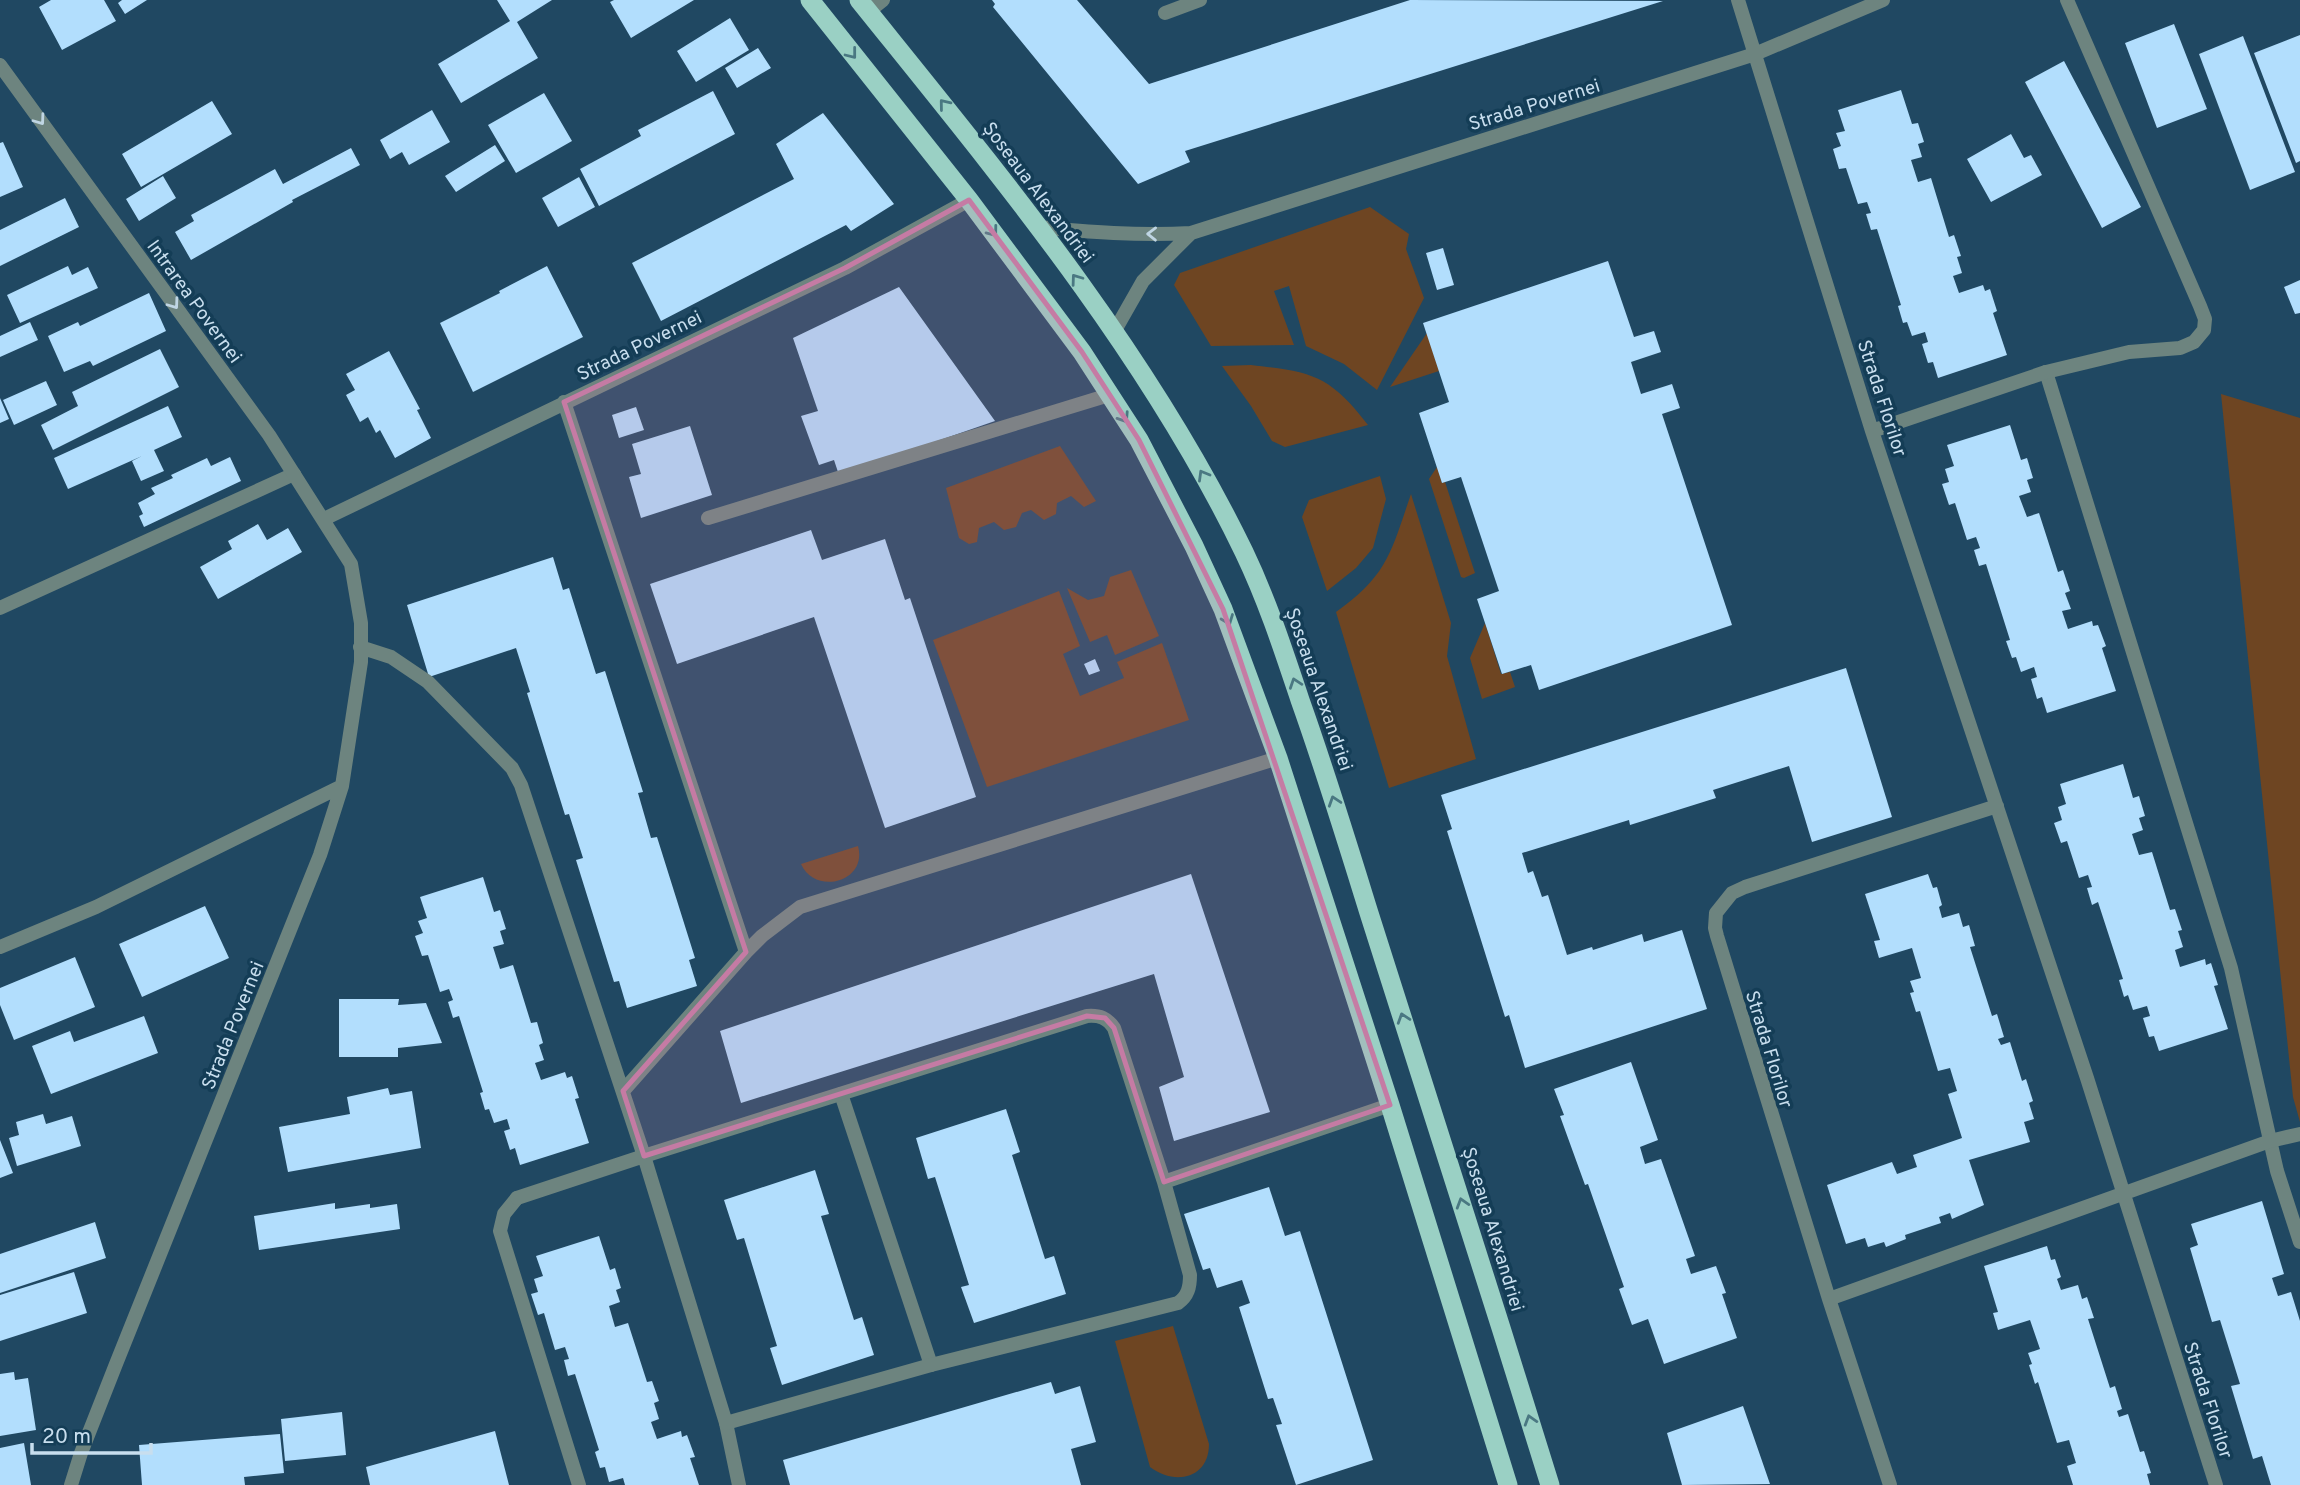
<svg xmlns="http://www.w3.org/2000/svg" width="2300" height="1485" font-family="Overpass,sans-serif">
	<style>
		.green { fill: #6e4522 }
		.building { fill: #b2defd }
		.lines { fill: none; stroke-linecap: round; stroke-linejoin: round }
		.service { stroke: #6d847f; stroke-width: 14 }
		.minor { stroke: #6d847f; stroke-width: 14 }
		.trunk { stroke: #9ad0c4; stroke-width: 19 }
		.oneway { stroke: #4a7882 }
		.oneway2 { stroke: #bfd5e3 }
		.marked { fill: #c57ba4; fill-opacity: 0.2; stroke: #c57ba4; stroke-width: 5; stroke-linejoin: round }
		.labels { text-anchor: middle; stroke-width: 7; stroke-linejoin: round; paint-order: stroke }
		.street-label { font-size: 19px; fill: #c8deee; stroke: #143d56 }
	</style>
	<rect width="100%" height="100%" fill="#204862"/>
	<path class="green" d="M 1370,207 L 1409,234 L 1406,249 L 1424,298 L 1377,390 L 1344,364 L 1306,346 L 1289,286 L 1274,291 L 1294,345 L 1211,346 L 1174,285 L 1180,273 Z
		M 1427,333 L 1439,371 L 1390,387 Z
		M 1251,365 C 1311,372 1329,374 1368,425 L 1285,447 L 1272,441 L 1251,406 L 1222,366 Z
		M 2221,394 L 2300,418 L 2300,1122 L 2293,1097 Z
		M 1060,446 L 1096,501 L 1084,507 L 1071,496 L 1057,503 L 1056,514 L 1044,520 L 1031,510 L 1022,513 L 1016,527 L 1004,530 L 994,522 L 979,528 L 977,542 L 969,544 L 959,538 L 946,488 Z
		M 1437,467 L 1442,483 L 1445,482 L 1475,573 L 1464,578 L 1461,577 L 1429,479 Z
		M 1380,476 L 1386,499 L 1373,548 L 1356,568 L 1327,591 L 1302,517 L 1309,500 Z
		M 1411,494 L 1451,623 L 1447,656 L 1476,759 L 1389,788 L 1336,612 C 1388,575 1391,552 1411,494 Z
		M 1131,570 L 1159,636 L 1115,655 L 1107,635 L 1090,642 L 1067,588 L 1088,600 L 1104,596 L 1110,577 Z
		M 1059,591 L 1080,646 L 1063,654 L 1080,696 L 1124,678 L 1117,662 L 1162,643 L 1189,720 L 987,787 L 933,640 Z
		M 1485,623 L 1501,674 L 1510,672 L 1515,687 L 1482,699 L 1470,658 Z
		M 858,846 C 868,882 815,896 801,864 Z
		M 1173,1326 L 1209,1444 C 1209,1480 1173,1485 1150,1467 L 1115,1341 Z"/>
	<path class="building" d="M 51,0 L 104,0 L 116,21 L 62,50 L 39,7 Z
		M 122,0 L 147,0 L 125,14 L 118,3 Z
		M 497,0 L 552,0 L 517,22 L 538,58 L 461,103 L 438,64 L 510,21 Z
		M 614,0 L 694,0 L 631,38 L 610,2 Z
		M 992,0 L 1077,0 L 1149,84 L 1410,0 L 1663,1 L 1185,151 L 1190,162 L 1138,184 L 993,7 L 995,4 Z
		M 730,18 L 749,50 L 696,82 L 677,51 Z
		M 2174,24 L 2207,109 L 2157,128 L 2125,43 Z
		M 2300,35 L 2300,161 L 2296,163 L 2254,53 Z
		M 2243,36 L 2295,172 L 2250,190 L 2199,54 Z
		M 758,48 L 771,68 L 737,88 L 725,68 Z
		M 2064,61 L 2141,207 L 2102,228 L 2025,82 Z
		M 1901,90 L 1912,124 L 1918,123 L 1924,142 L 1918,144 L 1922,157 L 1911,160 L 1918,182 L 1931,178 L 1949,237 L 1954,235 L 1961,256 L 1957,257 L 1962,273 L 1953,276 L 1959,293 L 1983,285 L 1985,291 L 1990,289 L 1997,311 L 1993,313 L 2007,355 L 1938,378 L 1933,362 L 1928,363 L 1922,344 L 1928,342 L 1925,332 L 1912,336 L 1907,322 L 1903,323 L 1898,306 L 1901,305 L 1877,229 L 1871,230 L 1866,214 L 1871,213 L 1867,202 L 1858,204 L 1846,168 L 1839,169 L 1833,149 L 1841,146 L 1836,133 L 1845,131 L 1838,110 Z
		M 713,91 L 735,134 L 599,206 L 580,169 L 641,136 L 638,130 Z
		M 544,93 L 572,141 L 516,173 L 488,125 Z
		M 212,101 L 232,134 L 141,187 L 122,154 Z
		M 432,110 L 450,142 L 409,165 L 402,152 L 390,159 L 380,140 Z
		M 823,113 L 894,204 L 851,231 L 846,225 L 661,321 L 632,263 L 794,179 L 776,144 Z
		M 2011,134 L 2024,158 L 2031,155 L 2042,175 L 1991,202 L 1967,159 Z
		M 3,142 L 23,187 L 0,197 L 0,143 Z
		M 495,145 L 505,161 L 456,192 L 445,176 Z
		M 351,148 L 360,165 L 292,200 L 293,202 L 191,260 L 175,232 L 194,221 L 191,215 L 275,169 L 283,184 Z
		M 163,176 L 176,198 L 139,221 L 126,199 Z
		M 579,177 L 595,207 L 558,227 L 542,198 Z
		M 65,198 L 79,227 L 0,266 L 0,230 Z
		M 1443,248 L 1454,285 L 1437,290 L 1426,253 Z
		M 1608,261 L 1634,337 L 1654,331 L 1661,352 L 1631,362 L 1641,394 L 1672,384 L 1680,408 L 1662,414 L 1732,625 L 1539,690 L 1531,665 L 1502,674 L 1477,599 L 1499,591 L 1461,477 L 1442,483 L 1419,413 L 1449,402 L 1423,323 Z
		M 68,266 L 72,275 L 88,267 L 98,288 L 20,323 L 7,295 Z
		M 547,266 L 583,337 L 473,392 L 440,323 L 500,293 L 499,291 Z
		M 2300,280 L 2300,313 L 2295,314 L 2284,287 Z
		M 899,287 L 995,421 L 839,475 L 834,460 L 819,465 L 801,416 L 818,411 L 793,338 Z
		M 149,293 L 166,331 L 93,366 L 90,361 L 64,372 L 48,336 L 78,322 L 80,326 Z
		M 30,322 L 38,340 L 0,357 L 0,336 Z
		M 160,349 L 179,387 L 53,450 L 41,425 L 78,406 L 72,392 Z
		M 389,351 L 420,409 L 417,410 L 431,438 L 395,458 L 380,430 L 376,433 L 368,417 L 360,422 L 346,395 L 355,390 L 346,374 Z
		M 46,381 L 57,405 L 14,425 L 3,400 Z
		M 0,398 L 9,419 L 0,423 Z
		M 168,406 L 182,437 L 154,450 L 164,471 L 141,481 L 132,461 L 142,456 L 68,489 L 54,458 Z
		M 636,407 L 644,430 L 619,438 L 612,415 Z
		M 2010,425 L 2021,460 L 2027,458 L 2033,478 L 2027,480 L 2031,492 L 2019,496 L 2027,517 L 2039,513 L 2058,572 L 2063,570 L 2070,591 L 2065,593 L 2071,609 L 2062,611 L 2068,629 L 2092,621 L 2093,626 L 2098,625 L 2106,646 L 2102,648 L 2116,691 L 2047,713 L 2042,697 L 2037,699 L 2031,679 L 2037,677 L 2034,667 L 2021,672 L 2016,657 L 2012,658 L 2006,641 L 2010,640 L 1986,564 L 1979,566 L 1974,550 L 1980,548 L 1976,537 L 1967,540 L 1955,503 L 1949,505 L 1942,484 L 1949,482 L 1945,469 L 1954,466 L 1947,445 Z
		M 690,426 L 712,495 L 641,518 L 629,477 L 641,474 L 632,444 Z
		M 230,457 L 241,481 L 144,527 L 139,516 L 143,514 L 138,503 L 155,494 L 151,488 L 173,478 L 171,475 L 207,458 L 211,466 Z
		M 258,524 L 267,540 L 288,528 L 302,552 L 218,599 L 200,567 L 232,549 L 228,541 Z
		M 811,530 L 822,560 L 885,539 L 905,600 L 910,598 L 976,797 L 885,828 L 814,617 L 677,664 L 650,584 Z
		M 553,557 L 563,590 L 569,588 L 596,674 L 605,671 L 643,792 L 638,793 L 651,838 L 657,837 L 695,958 L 689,960 L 697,986 L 627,1008 L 619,981 L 614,982 L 576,860 L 583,858 L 569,814 L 565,815 L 527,693 L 530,692 L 516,648 L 429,677 L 407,605 Z
		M 1095,659 L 1100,671 L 1089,675 L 1084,664 Z
		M 1846,668 L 1892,817 L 1812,842 L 1789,766 L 1713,790 L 1716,798 L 1630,825 L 1629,820 L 1522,853 L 1528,873 L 1533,871 L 1542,897 L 1548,895 L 1567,955 L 1592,947 L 1593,950 L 1642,934 L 1644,942 L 1682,930 L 1707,1009 L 1525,1068 L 1509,1015 L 1505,1017 L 1447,831 L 1452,829 L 1441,795 Z
		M 2123,764 L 2133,798 L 2139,796 L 2145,816 L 2139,818 L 2143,830 L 2132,834 L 2139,855 L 2152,852 L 2170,910 L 2175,909 L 2182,930 L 2178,931 L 2183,947 L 2175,950 L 2180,967 L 2205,959 L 2206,965 L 2211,963 L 2218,985 L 2214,986 L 2228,1029 L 2159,1051 L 2154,1036 L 2149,1037 L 2143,1018 L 2150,1016 L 2147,1006 L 2133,1010 L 2128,995 L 2124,997 L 2119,980 L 2123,979 L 2098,902 L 2092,905 L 2087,888 L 2092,887 L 2088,875 L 2079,878 L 2067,841 L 2061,843 L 2054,823 L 2062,820 L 2058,807 L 2066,804 L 2060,784 Z
		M 1191,874 L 1270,1112 L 1174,1141 L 1159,1087 L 1184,1077 L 1154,974 L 741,1103 L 720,1031 Z
		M 1928,874 L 1933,888 L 1937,887 L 1942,905 L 1939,907 L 1942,918 L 1959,913 L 1963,927 L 1969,925 L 1975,946 L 1970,947 L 1992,1016 L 1997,1014 L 2004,1037 L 1998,1039 L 2001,1045 L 2010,1042 L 2022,1081 L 2026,1079 L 2033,1101 L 2029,1103 L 2034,1119 L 2024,1122 L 2030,1142 L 1969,1160 L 1984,1205 L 1952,1219 L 1950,1213 L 1939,1217 L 1941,1223 L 1905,1235 L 1906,1239 L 1886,1247 L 1884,1242 L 1868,1247 L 1865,1238 L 1846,1244 L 1827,1185 L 1892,1162 L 1897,1174 L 1917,1167 L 1913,1155 L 1962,1138 L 1948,1094 L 1957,1091 L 1950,1068 L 1938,1071 L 1920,1011 L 1916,1012 L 1910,993 L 1914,992 L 1910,981 L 1921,978 L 1912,948 L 1879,958 L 1874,941 L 1880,940 L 1865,894 Z
		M 483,877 L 494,912 L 500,910 L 506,929 L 500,931 L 504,944 L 493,947 L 500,969 L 513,965 L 531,1023 L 537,1022 L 543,1043 L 539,1045 L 544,1060 L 535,1063 L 541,1080 L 565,1072 L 567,1078 L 572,1076 L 579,1098 L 575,1099 L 589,1143 L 520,1165 L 515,1148 L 510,1150 L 504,1131 L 510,1129 L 507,1119 L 494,1123 L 489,1109 L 485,1110 L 480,1093 L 483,1092 L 459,1016 L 453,1018 L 448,1002 L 453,1000 L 449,989 L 440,992 L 428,955 L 422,956 L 415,936 L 423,933 L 418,921 L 427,918 L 420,897 Z
		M 205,906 L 229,958 L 142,997 L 119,944 Z
		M 75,957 L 95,1007 L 14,1040 L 0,1005 L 0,988 Z
		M 339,999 L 399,999 L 398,1005 L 426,1003 L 442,1043 L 398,1048 L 398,1057 L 339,1057 Z
		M 144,1016 L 158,1053 L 51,1094 L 32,1046 L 70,1031 L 74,1042 Z
		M 1631,1062 L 1658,1140 L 1640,1147 L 1645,1164 L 1661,1159 L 1695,1256 L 1686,1259 L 1691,1274 L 1716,1266 L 1726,1293 L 1722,1294 L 1737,1338 L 1664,1364 L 1648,1319 L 1632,1325 L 1619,1289 L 1624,1287 L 1588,1184 L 1585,1185 L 1560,1116 L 1564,1115 L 1554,1089 Z
		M 388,1088 L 390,1095 L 412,1091 L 421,1148 L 288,1172 L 279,1127 L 350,1114 L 347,1097 Z
		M 1006,1109 L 1020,1152 L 1012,1155 L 1045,1259 L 1054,1256 L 1066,1294 L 974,1323 L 961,1287 L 969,1285 L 935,1177 L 928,1179 L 916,1138 Z
		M 43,1114 L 46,1124 L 72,1116 L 81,1146 L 17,1166 L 9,1138 L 19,1135 L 16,1122 Z
		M 0,1140 L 13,1173 L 0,1178 Z
		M 815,1170 L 829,1214 L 821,1216 L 854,1320 L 862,1317 L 874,1355 L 782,1385 L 770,1348 L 777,1346 L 744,1238 L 737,1240 L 724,1200 Z
		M 1269,1187 L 1285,1236 L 1300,1231 L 1373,1460 L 1296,1485 L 1276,1425 L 1282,1424 L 1273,1398 L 1268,1399 L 1239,1307 L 1250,1303 L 1242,1280 L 1217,1288 L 1210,1268 L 1203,1270 L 1184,1214 Z
		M 2262,1201 L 2284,1274 L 2272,1278 L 2278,1296 L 2291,1292 L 2300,1321 L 2300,1485 L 2271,1485 L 2262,1456 L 2253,1459 L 2231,1386 L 2240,1384 L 2220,1320 L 2212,1322 L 2190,1248 L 2198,1245 L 2191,1224 Z
		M 335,1203 L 335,1209 L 370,1204 L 370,1208 L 397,1204 L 400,1229 L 259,1250 L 254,1216 Z
		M 95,1222 L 106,1258 L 0,1293 L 0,1254 Z
		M 599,1236 L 610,1270 L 615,1268 L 621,1288 L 616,1290 L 620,1302 L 609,1306 L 615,1327 L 628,1323 L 647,1382 L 652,1381 L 659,1401 L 654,1403 L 659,1419 L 651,1422 L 657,1439 L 681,1431 L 682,1437 L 687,1435 L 695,1457 L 690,1458 L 699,1485 L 625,1485 L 623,1478 L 609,1482 L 605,1467 L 600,1468 L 595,1452 L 599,1450 L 575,1374 L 568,1376 L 564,1360 L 569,1359 L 565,1347 L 555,1350 L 544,1313 L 538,1315 L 531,1294 L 538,1292 L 534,1279 L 543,1276 L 536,1256 Z
		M 2047,1246 L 2051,1260 L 2055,1259 L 2061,1277 L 2057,1279 L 2061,1290 L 2078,1285 L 2082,1299 L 2087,1297 L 2094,1318 L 2088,1319 L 2110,1388 L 2115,1386 L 2122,1409 L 2117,1411 L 2119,1417 L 2128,1414 L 2140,1452 L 2144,1451 L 2151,1473 L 2147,1474 L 2150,1485 L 2073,1485 L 2067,1466 L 2076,1463 L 2069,1440 L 2057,1443 L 2038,1382 L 2035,1384 L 2029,1365 L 2032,1364 L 2028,1353 L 2040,1349 L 2030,1320 L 1998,1330 L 1993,1313 L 1998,1312 L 1984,1266 Z
		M 74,1272 L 87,1313 L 0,1341 L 0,1295 Z
		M 14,1372 L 15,1380 L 28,1378 L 36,1430 L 0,1436 L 0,1374 Z
		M 1051,1382 L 1055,1394 L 1080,1386 L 1096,1442 L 1071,1449 L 1081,1485 L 790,1485 L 783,1460 Z
		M 1743,1406 L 1770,1484 L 1682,1485 L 1667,1433 Z
		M 342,1412 L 346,1455 L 285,1461 L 281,1419 Z
		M 495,1431 L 509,1485 L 370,1485 L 366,1467 Z
		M 280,1434 L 284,1473 L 244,1477 L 245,1485 L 142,1485 L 139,1445 Z
		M 24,1443 L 31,1485 L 0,1485 L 0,1448 Z"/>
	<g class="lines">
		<path class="service" d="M 1165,13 L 1200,0
			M 2046,372 L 2231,968 L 2277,1171 L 2300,1242
			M 708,518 L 1109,395
			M 0,608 L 294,474
			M 841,1094 L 931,1365
			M 517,1198 L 504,1214 L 500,1231 L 579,1485
			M 726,1423 L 739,1485"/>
		<path class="minor" d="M 1738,0 L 1872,431 L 2087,1078 L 2216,1485
			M 868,12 L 883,0
			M 0,65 L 269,435 L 351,564 L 361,623 L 361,662 L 342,786 L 320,855 L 116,1364 L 81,1453 L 71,1485
			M 1037,227 C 1088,232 1139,236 1191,233 L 1755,54 L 1883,0
			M 1114,332 L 1143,281 L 1191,233
			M 564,402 L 746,952
			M 1872,431 L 2046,372 L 2129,352 L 2180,348 L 2194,342 L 2204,330 L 2205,319 L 2200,306 L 2067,0
			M 324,519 L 845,268 L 969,200
			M 360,647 L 391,657 L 428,682 L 512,768 L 521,785 L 644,1156 L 726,1423 L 931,1365 L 1178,1303 C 1188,1296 1190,1287 1190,1275 L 1164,1182 L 1114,1028 C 1107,1018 1100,1015 1087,1016 L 644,1156 L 517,1198
			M 0,947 L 96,907 L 342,786
			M 623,1091 L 746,952 L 762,936 L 800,907 L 1278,758
			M 1164,1182 L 1390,1105
			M 1829,1299 L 2270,1141 L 2300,1134
			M 1890,1485 L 1829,1299 L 1717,936 L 1715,928 L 1716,913 L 1732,893 L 1745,887 L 1997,806"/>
		<path class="trunk" d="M 810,0 L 969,200 L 1082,352 L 1139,440 L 1194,546 L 1223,609 L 1278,758 L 1390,1105 L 1508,1485
			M 859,0 C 998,173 1147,351 1244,552 C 1267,600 1283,649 1300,700 C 1325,770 1347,842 1369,913 C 1430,1104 1491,1294 1550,1485"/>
	</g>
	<defs><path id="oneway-chevron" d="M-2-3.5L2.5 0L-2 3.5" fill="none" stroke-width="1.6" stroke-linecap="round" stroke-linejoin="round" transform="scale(1.75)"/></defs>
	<g class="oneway">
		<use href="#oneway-chevron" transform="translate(852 54) rotate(52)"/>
		<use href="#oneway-chevron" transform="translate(944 104) rotate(-129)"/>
		<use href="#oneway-chevron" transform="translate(993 232) rotate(53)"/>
		<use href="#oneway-chevron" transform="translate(1076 279) rotate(-126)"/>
		<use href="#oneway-chevron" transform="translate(1124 418) rotate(57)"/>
		<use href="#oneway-chevron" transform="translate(1203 475) rotate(-120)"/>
		<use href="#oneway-chevron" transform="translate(1228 620) rotate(69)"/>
		<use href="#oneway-chevron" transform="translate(1295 683) rotate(-109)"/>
		<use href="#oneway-chevron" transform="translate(1334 801) rotate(-108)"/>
		<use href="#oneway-chevron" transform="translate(1403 1018) rotate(-108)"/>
		<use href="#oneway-chevron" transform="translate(1462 1203) rotate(-107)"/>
		<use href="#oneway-chevron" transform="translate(1530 1420) rotate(-107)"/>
	</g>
	<g class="oneway2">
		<use href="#oneway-chevron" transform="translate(40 120) rotate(54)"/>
		<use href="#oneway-chevron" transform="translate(1152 234) rotate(-179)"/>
		<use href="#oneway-chevron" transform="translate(174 304) rotate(54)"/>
	</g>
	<path class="marked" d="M 969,200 L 1082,352 L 1139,440 L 1223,609 L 1390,1105 L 1164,1182 L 1114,1028 L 1105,1018 L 1087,1016 L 644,1156 L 623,1091 L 746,952 L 564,402 L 845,268 Z"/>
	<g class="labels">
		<g class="street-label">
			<text transform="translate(1534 104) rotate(-17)" y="7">Strada Povernei</text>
			<text transform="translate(1039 192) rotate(53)" y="7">Șoseaua Alexandriei</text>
			<text transform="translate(195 301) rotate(54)" y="7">Intrarea Povernei</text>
			<text transform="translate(639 345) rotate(-26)" y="7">Strada Povernei</text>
			<text transform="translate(1883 398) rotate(72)" y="7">Strada Florilor</text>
			<text transform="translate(1320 689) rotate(71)" y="7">Șoseaua Alexandriei</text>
			<text transform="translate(232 1025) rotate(-68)" y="7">Strada Povernei</text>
			<text transform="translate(1770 1049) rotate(73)" y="7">Strada Florilor</text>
			<text transform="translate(1494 1229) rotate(73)" y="7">Șoseaua Alexandriei</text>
			<text transform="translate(2209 1400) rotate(72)" y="7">Strada Florilor</text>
		</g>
	</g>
	<path d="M32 1443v10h119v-10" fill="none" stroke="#c8deee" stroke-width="3.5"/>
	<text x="42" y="1443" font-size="21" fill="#c8deee" stroke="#143d56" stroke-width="5" paint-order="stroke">20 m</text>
</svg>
